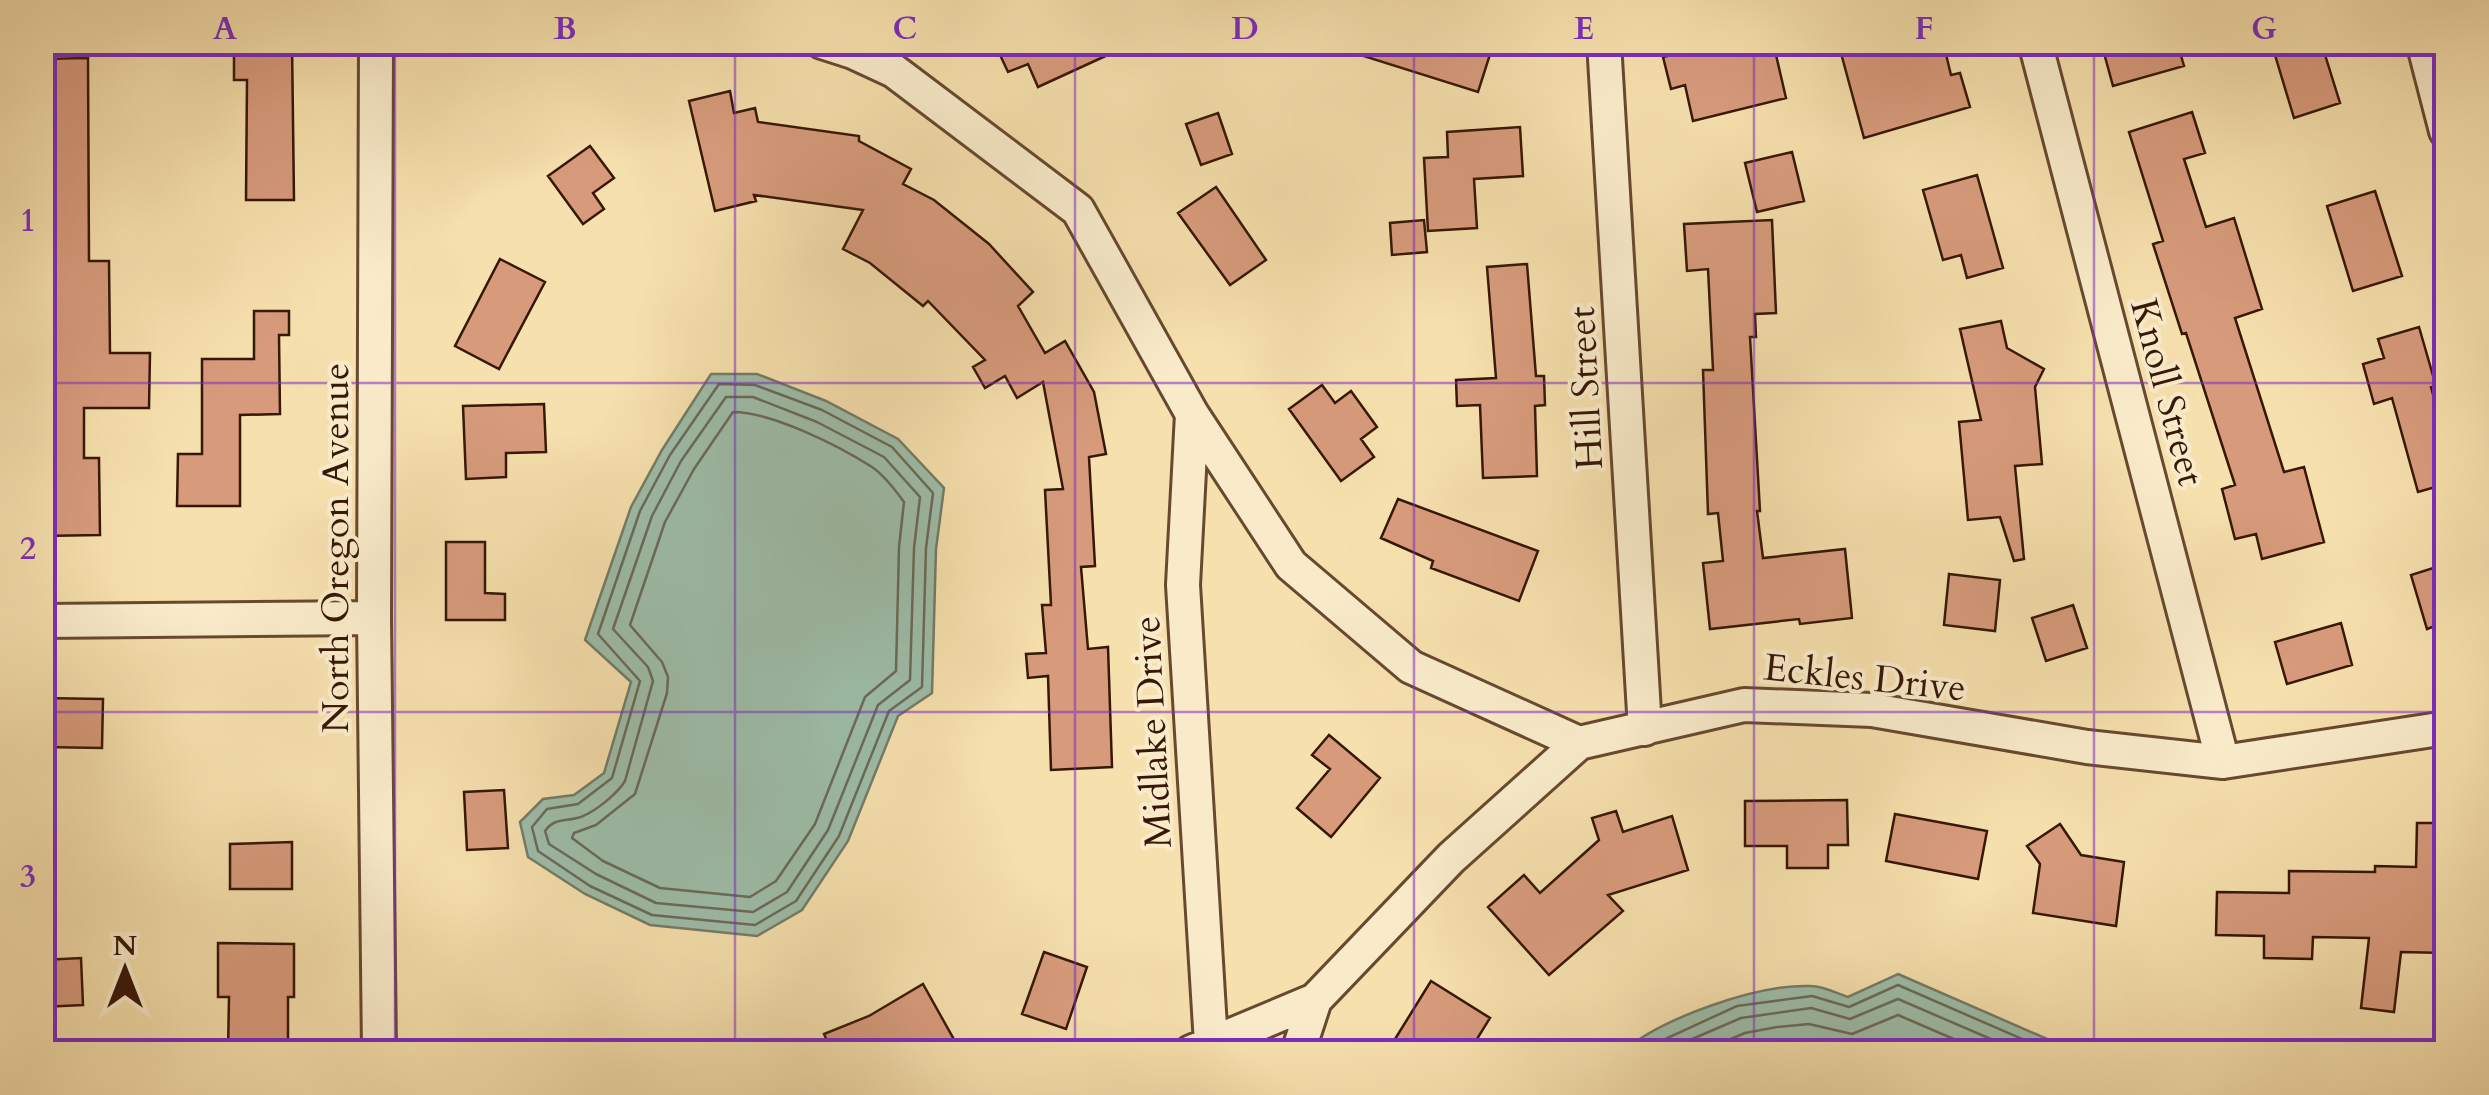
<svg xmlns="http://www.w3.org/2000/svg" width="2489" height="1095" font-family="Cardo,serif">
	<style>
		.water { fill: #9dbda9; stroke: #747b68; stroke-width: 2.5 }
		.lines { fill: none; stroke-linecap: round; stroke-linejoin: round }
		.shore { stroke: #6a6a58; stroke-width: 2.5 }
		.building { fill: #d79b7c; stroke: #371706; stroke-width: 2.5 }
		.street-casing { stroke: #674930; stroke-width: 38 }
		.street { stroke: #f9ebca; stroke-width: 32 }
		.grid { fill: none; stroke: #7b2cbf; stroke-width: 2.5; stroke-opacity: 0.55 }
		.labels { text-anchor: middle; stroke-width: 8; stroke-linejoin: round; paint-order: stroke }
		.street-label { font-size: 38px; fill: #371706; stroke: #f9ebca }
		.neatline { fill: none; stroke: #7b2cbf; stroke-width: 4 }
		.grid-label { font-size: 32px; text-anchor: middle; font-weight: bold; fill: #7b2cbf }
	</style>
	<rect width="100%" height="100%" fill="#f6e0ad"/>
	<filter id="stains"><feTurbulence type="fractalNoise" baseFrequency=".002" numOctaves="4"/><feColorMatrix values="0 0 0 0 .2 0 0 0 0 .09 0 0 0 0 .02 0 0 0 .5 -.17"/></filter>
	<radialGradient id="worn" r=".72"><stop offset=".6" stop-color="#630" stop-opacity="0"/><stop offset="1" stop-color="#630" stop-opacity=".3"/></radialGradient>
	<path class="water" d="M 711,374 L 757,374 L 826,401 L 898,439 L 944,488 L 936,549 L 932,693 L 898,716 L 848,841 L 802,910 L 757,936 L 650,925 L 585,894 L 528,857 L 520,822 L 543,799 L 574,795 L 604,773 L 631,682 L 585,640 L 631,507 L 662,450 Z
		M 1898,974 L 2077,1052 L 1622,1052 C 1662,1018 1757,984 1811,986 C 1823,986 1836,993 1848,997 Z"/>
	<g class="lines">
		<path class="shore" d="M 719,384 L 755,385 L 822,410 L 892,447 L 933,493 L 926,548 L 922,687 L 889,711 L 839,836 L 796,901 L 755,925 L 652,915 L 590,886 L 538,851 L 532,827 L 547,809 L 578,804 L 612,778 L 640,681 L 598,634 L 640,511 L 670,455 Z
			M 726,397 L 753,397 L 817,422 L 884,457 L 920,497 L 914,548 L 910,680 L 878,705 L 828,830 L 787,892 L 753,912 L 656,903 L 596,874 L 549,844 L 545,831 C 555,817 566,822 581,817 C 596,811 617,794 625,781 L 653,681 L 648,667 L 613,629 L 652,516 L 681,461 Z
			M 733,412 C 772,412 839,446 872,467 C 884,475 896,491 904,502 L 899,547 L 896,671 L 865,697 L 815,824 L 776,881 L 750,897 L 660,888 L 603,861 L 572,838 L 574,833 L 596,825 L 635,794 L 667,693 L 668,677 L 662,662 L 630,625 L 665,522 L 694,469 Z
			M 1637,1052 L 1737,1006 L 1812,996 L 1849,1007 L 1898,985 L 2052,1052
			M 1662,1052 L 1741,1018 L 1811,1008 L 1850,1019 L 1898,999 L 2021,1052
			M 1700,1052 L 1745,1033 L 1777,1027 L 1809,1024 L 1852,1034 L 1898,1015 L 1984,1052"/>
	</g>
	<path class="building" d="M 234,42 L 292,42 L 294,200 L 246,200 L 247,80 L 234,80 Z
		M 994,42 L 1136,42 L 1038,87 L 1028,64 L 1008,72 Z
		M 1339,42 L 1494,42 L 1478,92 L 1338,48 Z
		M 1707,42 L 1773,42 L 1786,98 L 1693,121 L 1685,85 L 1671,89 L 1663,57 L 1707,47 Z
		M 1838,42 L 1943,42 L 1951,75 L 1960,73 L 1970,107 L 1864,138 Z
		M 2101,42 L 2177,42 L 2184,66 L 2113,86 Z
		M 2315,42 L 2321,42 L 2340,103 L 2294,118 L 2275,55 Z
		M 88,58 L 89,261 L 109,261 L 110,353 L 150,353 L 149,408 L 84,408 L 84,458 L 99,458 L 100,535 L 42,536 L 42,59 Z
		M 730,91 L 734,113 L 755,108 L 758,122 L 859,136 L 859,141 L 911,169 L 903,184 L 934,200 L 989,244 L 1033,292 L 1018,306 L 1045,353 L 1065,341 L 1094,392 L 1106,454 L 1089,457 L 1095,566 L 1081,567 L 1088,649 L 1108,647 L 1112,767 L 1051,770 L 1048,676 L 1028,678 L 1026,654 L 1046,653 L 1042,605 L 1051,605 L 1045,490 L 1063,489 L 1043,382 L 1017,398 L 1005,376 L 985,388 L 973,367 L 985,360 L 928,301 L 923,306 L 870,263 L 843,249 L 863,210 L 754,195 L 756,201 L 715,211 L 689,101 Z
		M 2192,112 L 2205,153 L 2184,159 L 2206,227 L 2234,218 L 2262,309 L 2235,318 L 2284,472 L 2304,467 L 2324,542 L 2262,559 L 2256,534 L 2235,539 L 2222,489 L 2235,485 L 2186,333 L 2182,334 L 2153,244 L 2163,241 L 2129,132 Z
		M 1218,113 L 1232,154 L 1201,165 L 1186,124 Z
		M 1520,127 L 1523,176 L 1474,179 L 1477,228 L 1428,231 L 1424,158 L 1448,157 L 1447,132 Z
		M 590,146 L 614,178 L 593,193 L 604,209 L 583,224 L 548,176 Z
		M 1792,152 L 1804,201 L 1757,212 L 1745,163 Z
		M 1977,175 L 2003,268 L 1967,278 L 1961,255 L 1943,260 L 1923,190 Z
		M 1216,187 L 1266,260 L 1230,285 L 1178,213 Z
		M 2375,191 L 2402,276 L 2353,291 L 2327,206 Z
		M 1424,220 L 1427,252 L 1392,255 L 1390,223 Z
		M 1772,220 L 1776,313 L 1755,314 L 1756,337 L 1750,337 L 1760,511 L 1757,511 L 1763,558 L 1845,549 L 1852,618 L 1800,624 L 1799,619 L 1710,629 L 1703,563 L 1723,561 L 1718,513 L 1708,514 L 1703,370 L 1713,370 L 1708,269 L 1687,271 L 1684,224 Z
		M 500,259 L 545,282 L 499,369 L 455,346 Z
		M 1527,264 L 1536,376 L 1544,376 L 1545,405 L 1535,406 L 1537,476 L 1483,478 L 1480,405 L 1457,406 L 1456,380 L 1496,378 L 1487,267 Z
		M 254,311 L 289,311 L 289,335 L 279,335 L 280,414 L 240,415 L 240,506 L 177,506 L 178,454 L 202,454 L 202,359 L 254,359 Z
		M 2001,321 L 2007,348 L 2044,369 L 2035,387 L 2042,464 L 2015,466 L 2024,559 L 2014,561 L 2000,517 L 1968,520 L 1959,422 L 1981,420 L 1960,329 Z
		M 2419,327 L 2436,386 L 2431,387 L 2446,442 L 2446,484 L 2418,492 L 2392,398 L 2374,404 L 2363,364 L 2384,358 L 2378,339 Z
		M 1322,385 L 1335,403 L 1351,391 L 1377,427 L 1361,439 L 1374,457 L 1341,481 L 1289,409 Z
		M 544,404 L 546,452 L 506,453 L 506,477 L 466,479 L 463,406 Z
		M 1398,499 L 1538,551 L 1519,601 L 1431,568 L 1433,561 L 1381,538 Z
		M 446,542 L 485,542 L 485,593 L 505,594 L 505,620 L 446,620 Z
		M 2446,564 L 2446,622 L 2427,629 L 2411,575 Z
		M 1949,574 L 2000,580 L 1995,631 L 1944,625 Z
		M 2073,605 L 2087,648 L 2046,661 L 2032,618 Z
		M 2341,623 L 2352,665 L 2287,684 L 2275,642 Z
		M 42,698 L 103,699 L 102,748 L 42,747 Z
		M 1329,735 L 1380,778 L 1331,837 L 1297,808 L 1330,769 L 1312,755 Z
		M 504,790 L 508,848 L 467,850 L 464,792 Z
		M 1847,800 L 1848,845 L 1828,845 L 1828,868 L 1787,868 L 1787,846 L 1745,846 L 1745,801 Z
		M 1616,811 L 1623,832 L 1672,816 L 1688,870 L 1608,895 L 1623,911 L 1549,975 L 1488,907 L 1524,875 L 1540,893 L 1599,840 L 1592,818 Z
		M 1895,814 L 1987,831 L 1978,879 L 1886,861 Z
		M 2417,823 L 2446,823 L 2446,953 L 2401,952 L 2394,1012 L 2361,1008 L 2369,938 L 2313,937 L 2312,959 L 2264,958 L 2264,936 L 2216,935 L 2217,892 L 2289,893 L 2289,871 L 2375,872 L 2375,866 L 2416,867 Z
		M 2060,824 L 2081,855 L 2124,862 L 2116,926 L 2033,913 L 2040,864 L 2027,846 Z
		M 292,842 L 292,889 L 230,889 L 230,844 Z
		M 218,943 L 294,944 L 294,997 L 288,997 L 288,1052 L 228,1052 L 229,997 L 218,997 Z
		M 1044,952 L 1087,967 L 1066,1029 L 1022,1014 Z
		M 81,958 L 83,1005 L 42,1007 L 42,960 Z
		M 1431,981 L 1490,1018 L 1469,1052 L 1387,1052 Z
		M 923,984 L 961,1052 L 832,1052 L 824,1034 L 869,1016 Z"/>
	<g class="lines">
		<g class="street-casing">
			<path id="street" d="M 376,42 L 374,618 L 379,1052
				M 822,42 L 853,52 L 894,71 L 1078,210 L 1192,414 L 1291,565 L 1411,667 L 1579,743
				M 1604,42 L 1645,729
				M 2035,42 L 2223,762
				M 2423,42 L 2446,131
				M 1192,414 L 1183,585 L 1211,1044
				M 42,621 L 374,618
				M 1191,1052 L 1315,1000
				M 1298,1052 L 1315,1000 L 1451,858 L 1579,743 L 1744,705 L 1872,710 L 2087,747 L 2223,762 L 2446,728"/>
		</g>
		<use href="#street" class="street"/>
	</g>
	<path class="grid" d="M 395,42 L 395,1052M 735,42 L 735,1052M 1075,42 L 1075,1052M 1414,42 L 1414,1052M 1754,42 L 1754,1052M 2094,42 L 2094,1052M 42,383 L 2446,383M 42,712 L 2446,712"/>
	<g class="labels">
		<g class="street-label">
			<text transform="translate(1585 388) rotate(-93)" y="13">Hill Street</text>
			<text transform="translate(2168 392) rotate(75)" y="13">Knoll Street</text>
			<text transform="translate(335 548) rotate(-90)" y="13">North Oregon Avenue</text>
			<text transform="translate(1865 677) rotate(6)" y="13">Eckles Drive</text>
			<text transform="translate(1152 732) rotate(-93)" y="13">Midlake Drive</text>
		</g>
	</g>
	<rect width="2489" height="1095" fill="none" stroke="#f6e0ad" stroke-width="110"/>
	<g transform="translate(125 970)" stroke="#f9ebca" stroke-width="8" paint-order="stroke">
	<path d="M0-8L18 38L0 25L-18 38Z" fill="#371706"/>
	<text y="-15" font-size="28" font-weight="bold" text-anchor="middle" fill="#371706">N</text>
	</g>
	<rect x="55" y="55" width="2379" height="985" class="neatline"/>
	<g class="grid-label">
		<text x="225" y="39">A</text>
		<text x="565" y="39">B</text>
		<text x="905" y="39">C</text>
		<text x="1245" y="39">D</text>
		<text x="1584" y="39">E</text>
		<text x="1924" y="39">F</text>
		<text x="2264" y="39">G</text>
		<text x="28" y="231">1</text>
		<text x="28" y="559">2</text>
		<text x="28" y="887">3</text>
	</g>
	<rect width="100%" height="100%" filter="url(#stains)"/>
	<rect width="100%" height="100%" fill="url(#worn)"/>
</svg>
